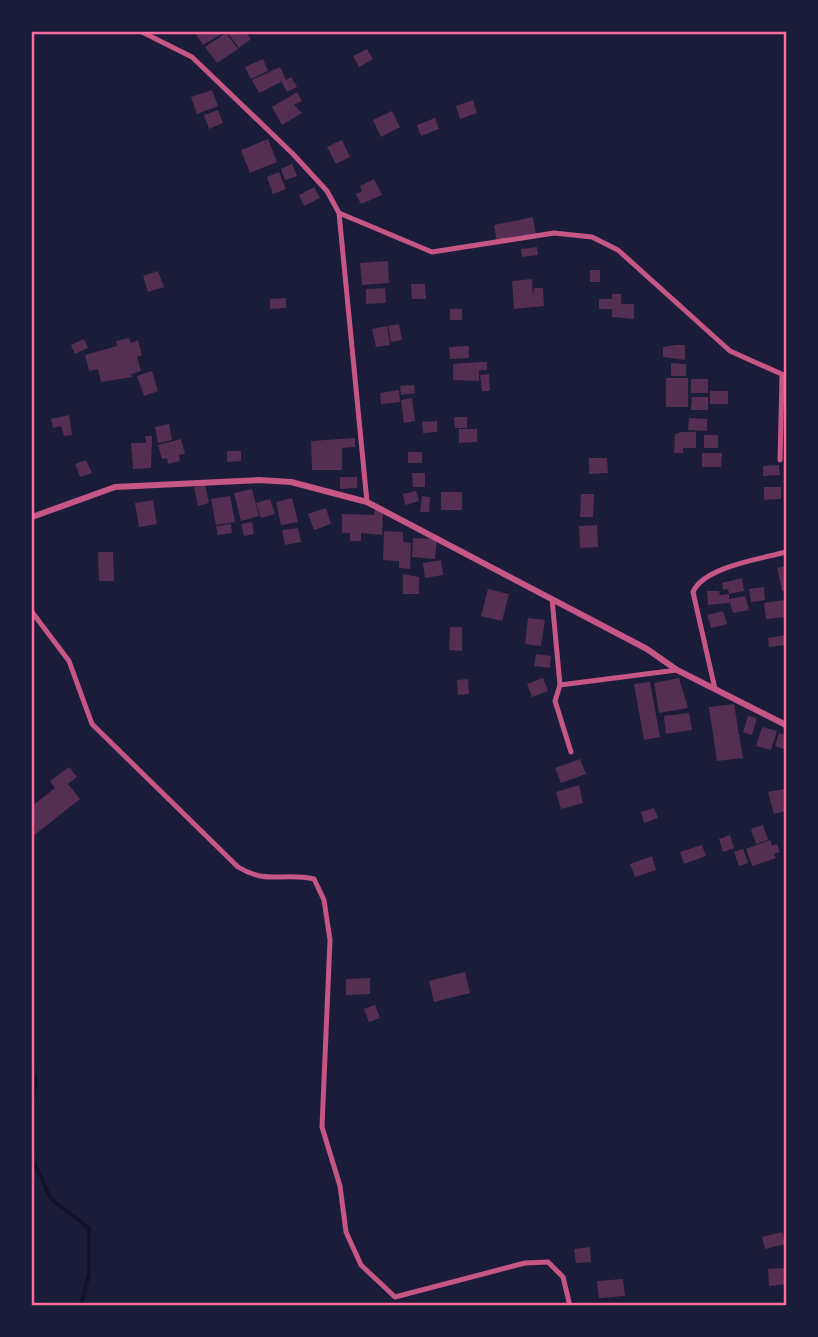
<svg xmlns="http://www.w3.org/2000/svg" width="818" height="1337" font-family="Raleway,sans-serif">
	<style>
		.lines { fill: none; stroke-linecap: round; stroke-linejoin: round }
		.stream { stroke: #12122b; stroke-width: 3.5 }
		.building { fill: #542f53 }
		.minor { stroke: #c65784; stroke-width: 5 }
		.tertiary { stroke: #c65784; stroke-width: 6 }
		.neatline { fill: none; stroke: #ff6b9d; stroke-width: 2.5 }
	</style>
	<rect width="100%" height="100%" fill="#1b1b3a"/>
	<g class="lines">
		<path class="stream" d="M 32,1066 L 36,1081 L 32,1105
			M 32,1158 L 51,1199 L 89,1228 L 89,1273 L 81,1306"/>
	</g>
	<path class="building" d="M 219,32 L 221,34 L 203,45 L 195,33 Z
		M 227,32 L 245,32 L 251,39 L 239,48 Z
		M 226,33 L 238,49 L 217,63 L 205,47 Z
		M 367,49 L 373,59 L 359,67 L 353,56 Z
		M 263,59 L 268,71 L 251,79 L 245,67 Z
		M 280,67 L 286,80 L 291,77 L 297,87 L 287,92 L 280,79 L 281,82 L 259,93 L 252,80 Z
		M 212,90 L 218,106 L 197,114 L 191,97 Z
		M 297,92 L 302,101 L 294,105 L 302,113 L 282,125 L 272,107 Z
		M 473,100 L 477,113 L 460,119 L 456,106 Z
		M 218,110 L 223,123 L 209,129 L 204,115 Z
		M 392,111 L 400,127 L 381,137 L 373,120 Z
		M 435,118 L 439,129 L 421,136 L 417,125 Z
		M 268,139 L 277,162 L 250,173 L 241,150 Z
		M 342,140 L 350,157 L 336,164 L 327,147 Z
		M 292,164 L 297,176 L 285,180 L 281,169 Z
		M 279,172 L 286,189 L 273,194 L 267,177 Z
		M 374,179 L 382,195 L 361,204 L 356,194 L 362,191 L 360,186 Z
		M 314,187 L 320,198 L 304,206 L 299,195 Z
		M 533,217 L 536,235 L 497,243 L 494,225 Z
		M 537,247 L 538,255 L 522,257 L 521,249 Z
		M 388,261 L 389,283 L 362,285 L 360,263 Z
		M 590,270 L 600,270 L 600,282 L 590,282 Z
		M 158,271 L 164,287 L 148,292 L 143,276 Z
		M 532,279 L 533,297 L 534,288 L 543,288 L 544,306 L 514,309 L 512,281 Z
		M 411,284 L 425,284 L 426,299 L 412,299 Z
		M 385,288 L 386,303 L 366,304 L 366,289 Z
		M 612,294 L 621,294 L 621,304 L 634,304 L 634,319 L 612,317 L 612,309 L 599,309 L 599,299 L 612,299 Z
		M 286,298 L 286,308 L 270,309 L 270,299 Z
		M 450,309 L 462,309 L 462,320 L 450,320 Z
		M 399,324 L 402,340 L 391,342 L 388,326 Z
		M 387,326 L 390,345 L 376,347 L 372,329 Z
		M 129,338 L 131,343 L 138,340 L 142,355 L 137,357 L 141,371 L 131,374 L 132,377 L 101,382 L 98,369 L 89,371 L 85,355 L 117,346 L 116,341 Z
		M 84,339 L 88,348 L 75,354 L 71,345 Z
		M 676,345 L 685,345 L 685,360 L 663,357 L 663,347 Z
		M 469,346 L 469,358 L 450,359 L 449,347 Z
		M 480,362 L 487,362 L 487,370 L 479,370 L 479,381 L 453,380 L 453,364 Z
		M 671,363 L 686,364 L 686,376 L 671,376 Z
		M 152,371 L 158,391 L 144,396 L 137,376 Z
		M 489,374 L 490,391 L 482,391 L 480,375 Z
		M 666,378 L 688,378 L 688,407 L 666,407 Z
		M 691,379 L 708,379 L 708,393 L 691,393 Z
		M 414,385 L 415,393 L 401,395 L 400,386 Z
		M 399,390 L 400,402 L 381,404 L 380,393 Z
		M 710,391 L 728,391 L 728,404 L 710,404 Z
		M 692,397 L 708,397 L 708,410 L 691,410 Z
		M 412,398 L 415,421 L 404,423 L 401,400 Z
		M 69,415 L 72,435 L 64,436 L 61,426 L 53,428 L 51,419 Z
		M 454,417 L 467,417 L 467,428 L 455,428 Z
		M 689,418 L 707,419 L 707,431 L 688,430 Z
		M 437,421 L 437,432 L 423,433 L 422,422 Z
		M 169,424 L 172,440 L 158,443 L 155,427 Z
		M 459,429 L 477,429 L 477,442 L 459,443 Z
		M 681,432 L 696,432 L 696,448 L 683,448 L 683,453 L 674,453 L 675,434 Z
		M 704,435 L 718,435 L 718,448 L 704,448 Z
		M 145,436 L 152,436 L 151,468 L 133,469 L 131,443 L 146,443 Z
		M 355,438 L 355,447 L 342,448 L 342,470 L 312,470 L 311,441 Z
		M 181,439 L 185,454 L 179,455 L 180,461 L 168,464 L 167,458 L 162,459 L 158,445 Z
		M 227,451 L 241,451 L 241,461 L 227,462 Z
		M 408,452 L 422,452 L 422,463 L 408,463 Z
		M 702,453 L 722,453 L 721,467 L 702,467 Z
		M 589,458 L 607,458 L 608,473 L 589,474 Z
		M 86,460 L 92,473 L 80,477 L 75,464 Z
		M 779,465 L 780,475 L 763,476 L 763,466 Z
		M 412,473 L 425,473 L 425,487 L 413,487 Z
		M 340,477 L 357,477 L 357,488 L 340,489 Z
		M 205,485 L 209,503 L 198,506 L 194,487 Z
		M 764,487 L 781,487 L 781,499 L 764,500 Z
		M 252,489 L 259,516 L 241,521 L 234,493 Z
		M 416,491 L 419,501 L 405,505 L 403,494 Z
		M 441,492 L 462,492 L 462,510 L 441,510 Z
		M 581,494 L 594,494 L 593,517 L 580,517 Z
		M 230,496 L 235,522 L 216,525 L 211,499 Z
		M 422,496 L 430,497 L 429,512 L 420,512 Z
		M 292,498 L 298,522 L 281,525 L 276,502 Z
		M 270,499 L 275,514 L 261,518 L 256,503 Z
		M 153,500 L 157,524 L 139,527 L 135,503 Z
		M 326,508 L 331,524 L 314,530 L 308,514 Z
		M 375,510 L 383,510 L 382,535 L 361,533 L 361,541 L 350,541 L 350,533 L 342,533 L 342,514 L 374,515 Z
		M 252,522 L 254,534 L 244,536 L 241,524 Z
		M 231,524 L 232,533 L 218,535 L 216,526 Z
		M 597,525 L 598,547 L 580,548 L 579,526 Z
		M 298,528 L 301,542 L 285,545 L 282,530 Z
		M 384,531 L 403,532 L 403,542 L 411,543 L 410,569 L 399,568 L 399,561 L 383,560 Z
		M 413,538 L 437,539 L 435,559 L 412,557 Z
		M 98,552 L 113,552 L 114,581 L 99,581 Z
		M 441,560 L 443,575 L 425,578 L 423,563 Z
		M 786,566 L 786,591 L 782,591 L 777,568 Z
		M 403,574 L 419,577 L 419,594 L 403,594 Z
		M 742,578 L 744,591 L 729,594 L 728,589 L 723,590 L 722,583 Z
		M 764,587 L 765,600 L 751,602 L 749,589 Z
		M 488,589 L 509,594 L 502,621 L 481,616 Z
		M 707,591 L 719,591 L 720,595 L 729,594 L 729,599 L 745,596 L 749,610 L 733,613 L 730,603 L 708,605 Z
		M 784,600 L 786,617 L 766,619 L 764,603 Z
		M 723,611 L 727,624 L 711,628 L 707,615 Z
		M 528,618 L 545,620 L 541,646 L 525,644 Z
		M 450,627 L 462,627 L 462,651 L 449,650 Z
		M 786,635 L 786,645 L 769,647 L 768,638 Z
		M 536,654 L 551,656 L 550,668 L 534,666 Z
		M 543,678 L 548,691 L 532,697 L 527,684 Z
		M 679,678 L 688,708 L 659,713 L 654,683 Z
		M 468,679 L 469,694 L 458,695 L 457,680 Z
		M 650,682 L 660,737 L 644,740 L 634,684 Z
		M 734,704 L 743,758 L 717,761 L 709,707 Z
		M 689,713 L 692,730 L 666,734 L 664,716 Z
		M 748,716 L 757,718 L 752,735 L 743,732 Z
		M 762,727 L 777,731 L 771,750 L 756,746 Z
		M 779,733 L 786,735 L 784,749 L 775,746 Z
		M 580,759 L 586,774 L 561,783 L 555,768 Z
		M 69,767 L 77,777 L 68,784 L 80,799 L 32,837 L 32,806 L 55,788 L 50,781 Z
		M 579,785 L 583,803 L 561,809 L 556,792 Z
		M 784,789 L 786,811 L 774,814 L 768,792 Z
		M 654,808 L 658,818 L 644,823 L 641,812 Z
		M 763,825 L 768,840 L 756,844 L 751,829 Z
		M 730,835 L 734,848 L 723,852 L 719,839 Z
		M 770,840 L 772,846 L 777,844 L 780,852 L 774,854 L 776,858 L 752,866 L 746,849 Z
		M 702,845 L 706,856 L 684,864 L 680,852 Z
		M 743,849 L 748,863 L 739,866 L 734,852 Z
		M 652,856 L 656,870 L 635,877 L 630,864 Z
		M 465,972 L 470,993 L 434,1002 L 429,981 Z
		M 370,978 L 370,994 L 346,995 L 346,979 Z
		M 375,1005 L 380,1018 L 369,1022 L 364,1009 Z
		M 782,1232 L 785,1244 L 765,1249 L 762,1237 Z
		M 590,1247 L 591,1262 L 576,1263 L 574,1249 Z
		M 786,1268 L 786,1284 L 769,1286 L 768,1269 Z
		M 623,1279 L 625,1296 L 599,1298 L 597,1281 Z"/>
	<g class="lines">
		<path class="minor" d="M 142,32 L 192,57 L 293,154 L 327,191 L 339,213 L 367,502
			M 339,213 L 432,252 L 554,233 L 592,237 L 618,250 L 730,351 L 786,376
			M 780,460 L 782,376
			M 552,599 L 560,685 L 677,670
			M 32,612 L 69,661 L 92,724 L 238,867 C 267,885 284,872 314,879 L 324,900 L 330,940 L 322,1127 L 340,1186 L 346,1232 L 361,1265 L 395,1297 L 525,1263 L 548,1262 L 563,1277 L 570,1306
			M 560,685 L 555,701 L 571,752
			M 715,689 L 693,592 C 704,567 760,559 786,552"/>
		<path class="tertiary" d="M 32,517 L 115,487 L 259,480 L 291,482 L 367,502 L 647,649 L 677,670 L 786,725"/>
	</g>
	<rect width="818" height="1337" fill="none" stroke="#1b1b3a" stroke-width="66"/>
	<rect x="33" y="33" width="752" height="1271" class="neatline"/>
</svg>
